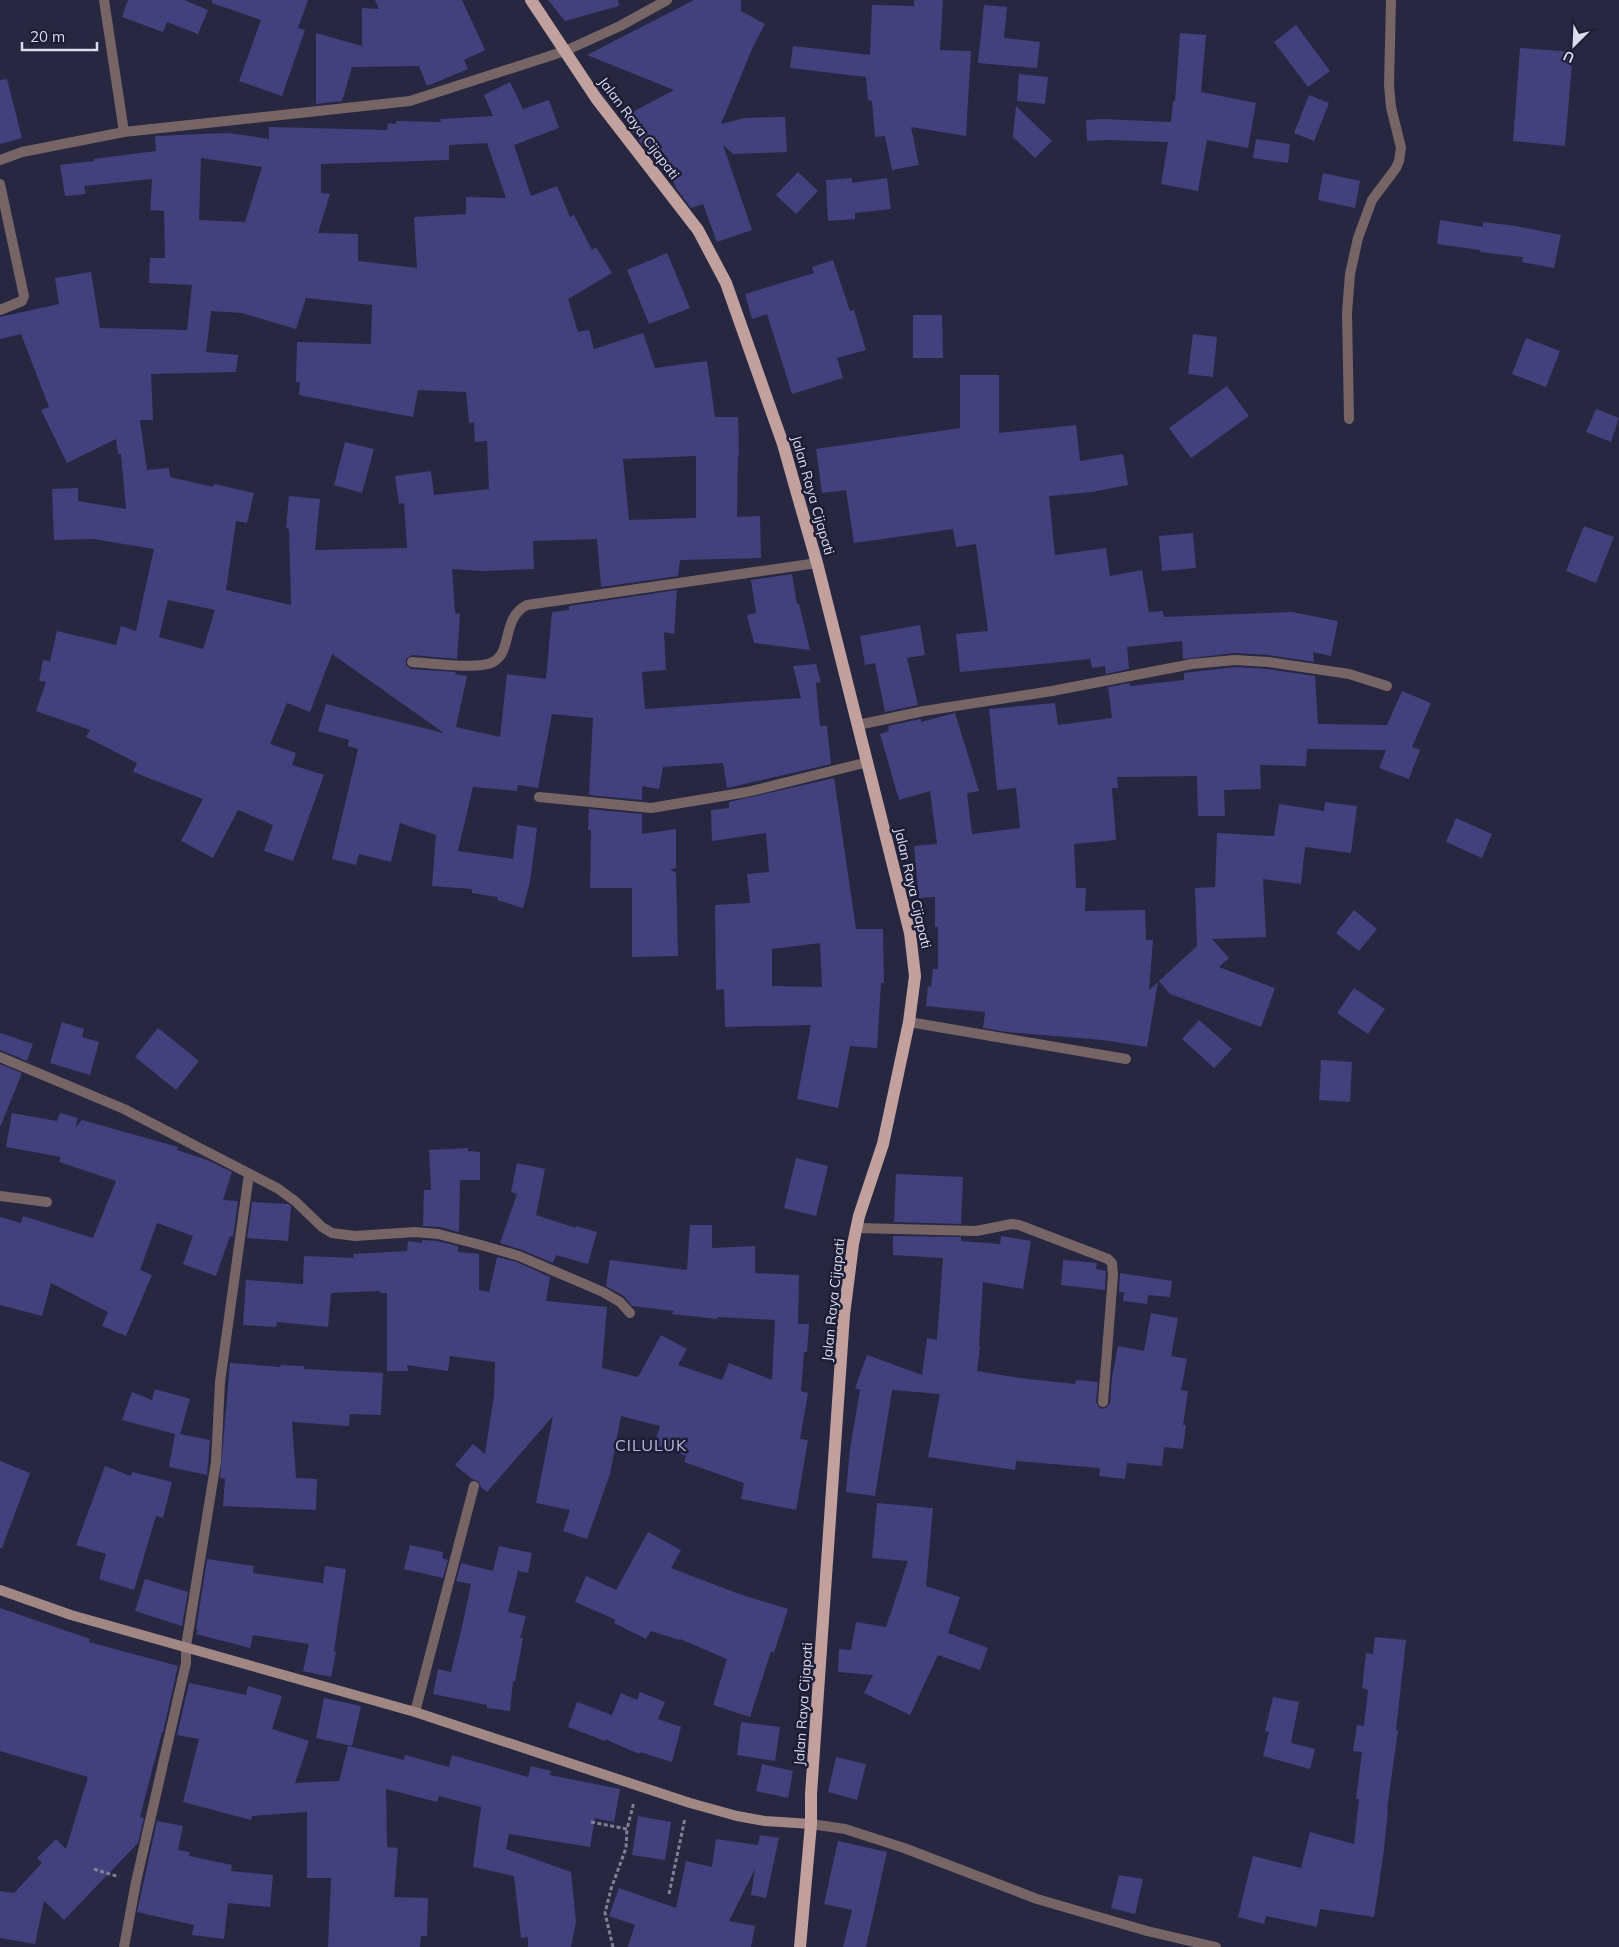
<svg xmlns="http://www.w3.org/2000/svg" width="1619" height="1947" font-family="Mulish,sans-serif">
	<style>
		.building { fill: #43407e; fill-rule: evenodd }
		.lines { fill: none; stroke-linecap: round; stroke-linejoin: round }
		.path { stroke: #808197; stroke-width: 3; stroke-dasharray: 4 2.5; stroke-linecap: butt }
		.street { stroke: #766564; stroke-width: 10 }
		.secondary { stroke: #a18784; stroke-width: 10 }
		.primary { stroke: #c2a09d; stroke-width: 12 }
		.labels { text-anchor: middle; stroke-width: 5; stroke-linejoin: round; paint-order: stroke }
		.street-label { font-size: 14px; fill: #dbdcee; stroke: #1d1d36 }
		.quarter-label { font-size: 16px; letter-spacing: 1px; fill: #bbbcde; stroke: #1d1d36 }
	</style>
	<rect width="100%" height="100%" fill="#272741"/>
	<path class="building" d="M 128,0 L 184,0 L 208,10 L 198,34 L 167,22 L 163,32 L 122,17 Z
		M 212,0 L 308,0 L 298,28 L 305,30 L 282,96 L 239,81 L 261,20 L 212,3 Z
		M 375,0 L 462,0 L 485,50 L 464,60 L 468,69 L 427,86 L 419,66 L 352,67 L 342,101 L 316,104 L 316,33 L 362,46 L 362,8 L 379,9 Z
		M 548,0 L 618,0 L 619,6 L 565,21 Z
		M 694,0 L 741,0 L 741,11 L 765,24 L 752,49 L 721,124 L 745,118 L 785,117 L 787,152 L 733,154 L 723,145 L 752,230 L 717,242 L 703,204 L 691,208 L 676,188 L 663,152 L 652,157 L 635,135 L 625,116 L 674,90 L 587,55 Z
		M 914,0 L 943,0 L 940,50 L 971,51 L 966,136 L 911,127 L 919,165 L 892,170 L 885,136 L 875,137 L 872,101 L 868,100 L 866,77 L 790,68 L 793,46 L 870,55 L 872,5 L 914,6 Z
		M 984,5 L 1007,7 L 1004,38 L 1040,42 L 1037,68 L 978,63 Z
		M 1296,25 L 1330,71 L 1308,87 L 1274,42 Z
		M 1180,33 L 1206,35 L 1201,92 L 1256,103 L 1248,148 L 1207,140 L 1198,191 L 1161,184 L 1168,142 L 1107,140 L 1087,141 L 1086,120 L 1102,119 L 1171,122 L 1173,101 L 1175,101 Z
		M 1520,48 L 1573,52 L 1565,146 L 1513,141 Z
		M 1019,74 L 1048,77 L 1045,104 L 1017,101 Z
		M 7,79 L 22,138 L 0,144 L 0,80 Z
		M 510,82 L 523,109 L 549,100 L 559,128 L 514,145 L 531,196 L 557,186 L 570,217 L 574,215 L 592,250 L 596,247 L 612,273 L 568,299 L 578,332 L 589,330 L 594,349 L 643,333 L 655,368 L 707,361 L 715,417 L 738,417 L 739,455 L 738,455 L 737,517 L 760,516 L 761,558 L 680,560 L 678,576 L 601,587 L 597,539 L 533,541 L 534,569 L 482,571 L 452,569 L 455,613 L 460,614 L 457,659 L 412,655 L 406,659 L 406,665 L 411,669 L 456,672 L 455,674 L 467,676 L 456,727 L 500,737 L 507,674 L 546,679 L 552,612 L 569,610 L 569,606 L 677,590 L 674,634 L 664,632 L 666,670 L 642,672 L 645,709 L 801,698 L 793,666 L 816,664 L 821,682 L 816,683 L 820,726 L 827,726 L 831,764 L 727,788 L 723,763 L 663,767 L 659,789 L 642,786 L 642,800 L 589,795 L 593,718 L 552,714 L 538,788 L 518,785 L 517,791 L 473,787 L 458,851 L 513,859 L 517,825 L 537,828 L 530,882 L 523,908 L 497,900 L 498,897 L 472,893 L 472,889 L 432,886 L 436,835 L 400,823 L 391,862 L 359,854 L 356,865 L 332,859 L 358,749 L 348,746 L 349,740 L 318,731 L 326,704 L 444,733 L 332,654 L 310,712 L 287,703 L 270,744 L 296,753 L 292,765 L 324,775 L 293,861 L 264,851 L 273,825 L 238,810 L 213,858 L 181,841 L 203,799 L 133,772 L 137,763 L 86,737 L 90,730 L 36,711 L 46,682 L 39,681 L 43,660 L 50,661 L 57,631 L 116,645 L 121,626 L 136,631 L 154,549 L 93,539 L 54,540 L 52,489 L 78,488 L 78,501 L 126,509 L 121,454 L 118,454 L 116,439 L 67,463 L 41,410 L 49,407 L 21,334 L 0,339 L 0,317 L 59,304 L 55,278 L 91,272 L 100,328 L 187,330 L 192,285 L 149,283 L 150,258 L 165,258 L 164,211 L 150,210 L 152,179 L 84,186 L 86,194 L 65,196 L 60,165 L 94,161 L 94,159 L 156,151 L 155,136 L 228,133 L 269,139 L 269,127 L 387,130 L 388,123 L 396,124 L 396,121 L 441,122 L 440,119 L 493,116 L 484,95 ZM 487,143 L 506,198 L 466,197 L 466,214 L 414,217 L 417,268 L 358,261 L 358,234 L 318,233 L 330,194 L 321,193 L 321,164 L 449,160 L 449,145 ZM 201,158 L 262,167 L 245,222 L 199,220 ZM 306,298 L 372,305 L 371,344 L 297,342 L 296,382 L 300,382 L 299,395 L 385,412 L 385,409 L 386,412 L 413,417 L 418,390 L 466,392 L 469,423 L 474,422 L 475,442 L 487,441 L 489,489 L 434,495 L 431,471 L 395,476 L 399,504 L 404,503 L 407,548 L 315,550 L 320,499 L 289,496 L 286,528 L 289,529 L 291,605 L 226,590 L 236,521 L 247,523 L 254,493 L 214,484 L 213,487 L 170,477 L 169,468 L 147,470 L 140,420 L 153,420 L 151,374 L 236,372 L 238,355 L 206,352 L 211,311 L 242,313 L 296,329 ZM 696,456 L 696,518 L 629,520 L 623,459 ZM 168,600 L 215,610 L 203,649 L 159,637 Z
		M 1309,95 L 1329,103 L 1314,141 L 1294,133 Z
		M 1016,106 L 1052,141 L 1035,158 L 1013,137 Z
		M 1256,139 L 1290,144 L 1288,163 L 1253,158 Z
		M 798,172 L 818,191 L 796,214 L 776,195 Z
		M 1323,173 L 1360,181 L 1355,208 L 1318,200 Z
		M 852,178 L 852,183 L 887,178 L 891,209 L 855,213 L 855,219 L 828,221 L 826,180 Z
		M 1440,220 L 1483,227 L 1483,222 L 1516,226 L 1561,235 L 1554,268 L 1522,262 L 1523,257 L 1480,252 L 1480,250 L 1437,244 Z
		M 667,253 L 690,308 L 649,324 L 627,270 Z
		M 833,260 L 850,311 L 854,310 L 866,350 L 837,358 L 843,378 L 792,394 L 767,314 L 752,319 L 745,294 L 814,273 L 812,267 Z
		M 913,315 L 942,315 L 943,358 L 913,358 Z
		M 1193,334 L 1217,337 L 1213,377 L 1188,374 Z
		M 1526,338 L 1560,351 L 1546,387 L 1512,374 Z
		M 960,375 L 999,375 L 999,433 L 1076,425 L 1080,461 L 1123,454 L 1128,485 L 1092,492 L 1049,496 L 1055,555 L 1106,548 L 1110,576 L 1142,570 L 1149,612 L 1163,611 L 1164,617 L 1292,612 L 1338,621 L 1331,656 L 1313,652 L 1314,662 L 1269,655 L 1235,653 L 1183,659 L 1182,641 L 1127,647 L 1129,669 L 1106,674 L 1105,666 L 1092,668 L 1090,659 L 960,672 L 956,634 L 988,631 L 976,544 L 956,547 L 953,529 L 854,543 L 846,490 L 822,493 L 816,449 L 960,428 Z
		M 1227,386 L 1249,416 L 1191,458 L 1169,428 Z
		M 1596,409 L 1619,418 L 1611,442 L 1586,432 Z
		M 345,442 L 374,449 L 362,493 L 334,485 Z
		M 1584,526 L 1614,537 L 1596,583 L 1566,571 Z
		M 1193,533 L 1196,568 L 1162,571 L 1159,536 Z
		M 792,574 L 797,604 L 799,604 L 810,650 L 754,643 L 747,615 L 756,613 L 751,580 Z
		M 920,625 L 925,655 L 907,658 L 918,705 L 885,712 L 875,663 L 865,665 L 860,636 Z
		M 1235,667 L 1267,669 L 1315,676 L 1318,724 L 1387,725 L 1402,691 L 1431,703 L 1412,747 L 1420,750 L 1409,779 L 1379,768 L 1386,750 L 1307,749 L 1306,766 L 1260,765 L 1261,789 L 1224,790 L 1225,816 L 1198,816 L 1197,776 L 1117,777 L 1118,788 L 1112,788 L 1116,840 L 1074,844 L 1076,888 L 1086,888 L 1085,911 L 1145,910 L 1146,940 L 1153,940 L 1149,990 L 1158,982 L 1147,1047 L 1103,1040 L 1007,1032 L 983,1028 L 985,1012 L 926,1006 L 928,986 L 931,987 L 933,969 L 938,969 L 938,927 L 935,927 L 935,897 L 919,898 L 914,846 L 937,844 L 930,791 L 899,800 L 880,734 L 889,731 L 888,726 L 921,719 L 921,722 L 955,713 L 979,791 L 967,793 L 972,834 L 1020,828 L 1016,788 L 997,790 L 989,709 L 1055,703 L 1058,725 L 1112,718 L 1108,687 L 1130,683 L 1130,686 L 1184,680 L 1184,673 Z
		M 834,778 L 856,929 L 883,929 L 884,983 L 881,983 L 877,1048 L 850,1046 L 838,1108 L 797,1099 L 811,1025 L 725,1027 L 724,989 L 716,990 L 715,905 L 750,903 L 747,874 L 769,872 L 766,833 L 712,841 L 711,810 L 729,808 L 729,802 ZM 820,943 L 822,987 L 772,986 L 772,949 Z
		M 1325,802 L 1357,806 L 1351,853 L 1305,847 L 1301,884 L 1263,879 L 1266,937 L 1212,939 L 1229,958 L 1219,967 L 1275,988 L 1261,1027 L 1170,994 L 1159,981 L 1197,946 L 1195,888 L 1215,887 L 1217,833 L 1274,836 L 1279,804 L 1324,811 Z
		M 589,809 L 642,814 L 642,834 L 676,829 L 676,868 L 670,869 L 676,873 L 678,956 L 632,957 L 632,888 L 590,888 L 591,830 L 588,830 Z
		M 1456,818 L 1492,834 L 1482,858 L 1446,842 Z
		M 1354,910 L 1377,929 L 1359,951 L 1336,933 Z
		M 1354,988 L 1385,1009 L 1368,1034 L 1337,1013 Z
		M 1199,1020 L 1232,1049 L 1214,1068 L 1182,1039 Z
		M 62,1022 L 84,1029 L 82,1037 L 99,1042 L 90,1075 L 50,1063 Z
		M 158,1028 L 199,1061 L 176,1090 L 135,1057 Z
		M 0,1033 L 33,1044 L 27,1061 L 0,1050 Z
		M 1321,1060 L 1352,1062 L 1350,1102 L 1319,1100 Z
		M 0,1064 L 22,1073 L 1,1125 L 0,1125 Z
		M 12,1113 L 57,1121 L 60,1113 L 78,1118 L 75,1128 L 82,1120 L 178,1147 L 177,1150 L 207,1160 L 232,1172 L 223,1200 L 238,1201 L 233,1237 L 230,1236 L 216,1276 L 183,1264 L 193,1236 L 157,1223 L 140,1270 L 152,1275 L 126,1336 L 102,1326 L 108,1312 L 51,1283 L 42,1316 L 0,1305 L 0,1217 L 21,1223 L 23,1216 L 93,1238 L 116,1181 L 59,1162 L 61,1157 L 6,1147 Z
		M 468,1148 L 468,1151 L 480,1152 L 480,1180 L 460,1180 L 459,1232 L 440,1227 L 423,1226 L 424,1190 L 431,1190 L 429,1150 Z
		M 796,1158 L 828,1166 L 816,1216 L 784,1208 Z
		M 517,1163 L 545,1169 L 536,1215 L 576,1228 L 576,1226 L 597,1232 L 588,1264 L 556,1255 L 553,1263 L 522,1250 L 500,1243 L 517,1194 L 511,1192 Z
		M 896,1174 L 963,1177 L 961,1224 L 894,1222 Z
		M 252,1202 L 288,1204 L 291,1206 L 288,1241 L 247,1238 Z
		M 690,1225 L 712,1225 L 712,1248 L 755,1246 L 755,1273 L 799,1275 L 798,1324 L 809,1324 L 807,1352 L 804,1352 L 801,1391 L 808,1393 L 800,1439 L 808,1440 L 796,1510 L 741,1499 L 744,1483 L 684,1462 L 686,1456 L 654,1444 L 660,1426 L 621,1416 L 610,1474 L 587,1539 L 563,1531 L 570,1510 L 536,1503 L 553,1416 L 487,1492 L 481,1487 L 478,1481 L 472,1479 L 455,1465 L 473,1444 L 485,1454 L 494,1396 L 495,1362 L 450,1356 L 448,1371 L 407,1365 L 408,1371 L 387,1371 L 387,1293 L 380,1293 L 379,1291 L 331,1293 L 328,1327 L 277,1322 L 276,1327 L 243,1325 L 246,1280 L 303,1284 L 304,1256 L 354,1258 L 353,1254 L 407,1251 L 408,1241 L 422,1243 L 422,1240 L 437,1241 L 458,1246 L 458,1252 L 479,1254 L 479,1290 L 489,1292 L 497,1257 L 517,1262 L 550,1277 L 546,1301 L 607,1307 L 602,1368 L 638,1377 L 661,1335 L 687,1349 L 678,1365 L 722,1380 L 729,1363 L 772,1380 L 775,1320 L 718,1317 L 717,1319 L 672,1314 L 674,1311 L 632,1306 L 624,1296 L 606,1286 L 610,1260 L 687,1270 Z
		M 893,1236 L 961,1237 L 961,1241 L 1000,1244 L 1001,1236 L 1031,1241 L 1023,1289 L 983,1282 L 979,1346 L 980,1347 L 977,1371 L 1020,1378 L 1075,1384 L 1076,1380 L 1098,1382 L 1096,1402 L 1099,1407 L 1102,1409 L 1106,1408 L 1110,1403 L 1112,1377 L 1118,1346 L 1144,1351 L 1151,1313 L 1178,1318 L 1171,1356 L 1187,1359 L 1181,1390 L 1188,1391 L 1183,1425 L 1186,1425 L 1183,1449 L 1164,1447 L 1162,1466 L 1127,1463 L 1125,1479 L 1099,1476 L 1100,1468 L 1016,1461 L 1015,1470 L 928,1457 L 940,1394 L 892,1390 L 875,1496 L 846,1492 L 850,1449 L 860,1390 L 855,1388 L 867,1355 L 922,1375 L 927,1338 L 937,1340 L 943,1258 L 893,1255 Z
		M 1063,1260 L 1097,1263 L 1096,1269 L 1106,1271 L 1105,1290 L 1061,1285 Z
		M 1120,1273 L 1172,1281 L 1170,1297 L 1148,1295 L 1147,1304 L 1123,1301 L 1124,1292 L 1119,1292 Z
		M 230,1363 L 280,1367 L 281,1365 L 304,1366 L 304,1369 L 383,1373 L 381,1415 L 350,1414 L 349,1426 L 292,1422 L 296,1478 L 317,1479 L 316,1510 L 223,1506 L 225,1479 L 220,1478 Z
		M 155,1389 L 190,1399 L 180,1434 L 210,1440 L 207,1475 L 169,1467 L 175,1434 L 122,1420 L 132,1392 L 152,1400 Z
		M 0,1461 L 30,1473 L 2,1548 L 0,1548 Z
		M 105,1466 L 131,1476 L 132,1472 L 172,1482 L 163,1518 L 156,1516 L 134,1590 L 99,1579 L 106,1554 L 76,1545 Z
		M 877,1503 L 933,1508 L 926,1586 L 960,1597 L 948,1633 L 988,1648 L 980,1670 L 938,1655 L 910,1715 L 864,1693 L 873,1675 L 838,1672 L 839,1649 L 851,1650 L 856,1622 L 886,1627 L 908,1561 L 872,1558 Z
		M 648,1532 L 681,1550 L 671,1568 L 739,1594 L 788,1609 L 774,1653 L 771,1651 L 750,1717 L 713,1705 L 727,1659 L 680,1639 L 679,1640 L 651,1631 L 646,1639 L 614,1623 L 616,1620 L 575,1602 L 586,1576 L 616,1590 Z
		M 410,1545 L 443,1552 L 442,1558 L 448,1560 L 443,1578 L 404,1569 Z
		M 499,1546 L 532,1553 L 528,1573 L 518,1571 L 508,1612 L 526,1616 L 520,1638 L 523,1638 L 515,1682 L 513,1681 L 510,1711 L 487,1708 L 487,1705 L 433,1694 L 438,1669 L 451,1672 L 463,1622 L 471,1584 L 456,1581 L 461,1563 L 493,1571 Z
		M 207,1559 L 254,1566 L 253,1573 L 323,1583 L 325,1566 L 346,1569 L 334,1651 L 336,1652 L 331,1677 L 303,1671 L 309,1644 L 253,1635 L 250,1648 L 196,1634 L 198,1630 L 196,1630 Z
		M 145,1579 L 188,1592 L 182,1626 L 135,1611 Z
		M 0,1608 L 90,1639 L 89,1642 L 178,1666 L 163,1732 L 162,1732 L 140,1817 L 144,1818 L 138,1843 L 64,1920 L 44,1901 L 35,1944 L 0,1938 L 0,1891 L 14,1893 L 42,1863 L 37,1858 L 56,1839 L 66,1849 L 88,1777 L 0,1751 Z
		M 1375,1637 L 1406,1640 L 1396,1730 L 1398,1730 L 1387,1809 L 1388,1809 L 1384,1850 L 1374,1917 L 1320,1909 L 1317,1927 L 1266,1916 L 1264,1924 L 1238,1917 L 1253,1856 L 1301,1868 L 1310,1832 L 1354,1844 L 1359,1799 L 1356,1799 L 1362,1752 L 1353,1751 L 1357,1725 L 1364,1726 L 1368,1690 L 1362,1688 L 1366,1653 L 1373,1654 Z
		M 189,1683 L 246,1695 L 248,1686 L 282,1696 L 272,1729 L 309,1741 L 295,1783 L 339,1781 L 348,1746 L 404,1760 L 405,1755 L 449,1767 L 452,1755 L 528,1777 L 531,1766 L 551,1771 L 550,1775 L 620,1789 L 614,1822 L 595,1818 L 590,1847 L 509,1834 L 506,1849 L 571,1872 L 576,1922 L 571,1947 L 528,1947 L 528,1937 L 521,1938 L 514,1876 L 473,1867 L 481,1807 L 439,1796 L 437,1802 L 386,1789 L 387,1847 L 398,1848 L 394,1897 L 428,1898 L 427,1936 L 421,1936 L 420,1947 L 328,1947 L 331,1878 L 307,1878 L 307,1812 L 252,1816 L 251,1820 L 183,1802 L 199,1739 L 177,1735 Z
		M 640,1692 L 665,1702 L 658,1719 L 681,1727 L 672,1762 L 640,1752 L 639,1754 L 605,1739 L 605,1741 L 568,1727 L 577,1702 L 612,1715 L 621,1693 L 637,1700 Z
		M 1273,1697 L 1299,1702 L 1291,1743 L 1315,1749 L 1310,1769 L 1263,1756 L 1269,1732 L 1265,1731 Z
		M 324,1698 L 361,1706 L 352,1746 L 316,1738 Z
		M 741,1722 L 780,1727 L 775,1761 L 737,1755 Z
		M 836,1757 L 866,1764 L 857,1800 L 828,1792 Z
		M 762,1764 L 793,1771 L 788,1798 L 756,1791 Z
		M 638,1816 L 671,1822 L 665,1860 L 632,1855 Z
		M 157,1821 L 183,1826 L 178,1850 L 190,1852 L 189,1856 L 232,1865 L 231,1871 L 273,1875 L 270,1907 L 228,1903 L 224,1939 L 192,1935 L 194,1925 L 137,1912 Z
		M 760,1835 L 779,1838 L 766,1898 L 751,1895 L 755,1869 L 729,1921 L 755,1926 L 751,1947 L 628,1947 L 635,1925 L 609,1916 L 619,1888 L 676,1908 L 686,1861 L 712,1867 L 716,1839 L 758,1845 Z
		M 838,1841 L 887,1852 L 866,1947 L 843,1947 L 852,1910 L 824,1904 Z
		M 1119,1875 L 1143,1879 L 1135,1914 L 1111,1908 Z"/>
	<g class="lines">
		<path class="path" d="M 591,1822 L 627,1829 L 634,1802
			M 94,1869 L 119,1877
			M 669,1894 L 685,1818
			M 613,1947 L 605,1913 L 611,1889 L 626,1848 L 627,1829"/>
		<path class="street" d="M 104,0 L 124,132
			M 0,160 L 22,152 L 124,132 L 410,101 L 565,51 L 620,26 L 667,0
			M 0,184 L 24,296 L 22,301 L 0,310
			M 1349,419 L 1347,313 L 1350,274 L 1358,238 L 1372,200 L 1396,168 L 1399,161 L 1401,148 L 1391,107 L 1389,85 L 1391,0
			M 412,662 C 430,663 478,670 493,662 C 513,652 501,618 527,605 L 817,563
			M 858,725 L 924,711 L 1052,691 L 1192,664 L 1235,660 L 1268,662 L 1349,674 L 1387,686
			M 539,797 L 651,808 L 747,792 L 868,762
			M 909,1022 L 1126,1059
			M 0,1057 L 124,1109 L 277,1188 L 295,1201 L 322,1227 L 332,1233 L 355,1236 L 415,1232 L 438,1234 L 481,1245 L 519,1256 L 603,1292 L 620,1302 L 630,1313
			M 0,1196 L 47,1202
			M 857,1228 L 976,1231 L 1012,1224 L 1019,1225 L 1108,1259 L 1112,1263 L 1113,1275 L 1103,1402
			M 415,1712 L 474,1486
			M 811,1824 L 845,1829 L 904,1848 L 1037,1899 L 1147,1931 L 1216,1947
			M 124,1947 L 136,1882 L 186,1663 L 186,1646 L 216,1462 L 220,1382 L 249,1174"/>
		<path class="secondary" d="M 0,1590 L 71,1615 L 415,1712 L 690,1803 L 737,1816 L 765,1821 L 811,1824"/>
		<path class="primary" d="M 531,0 L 596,98 L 698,230 L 726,283 L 783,444 L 800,504 L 817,563 L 910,933 L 915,976 L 909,1022 L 883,1144 L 859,1216 L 853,1244 L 844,1315 L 811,1794 L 811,1824 L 800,1947"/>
	</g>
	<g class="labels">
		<g class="street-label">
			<text transform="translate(639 128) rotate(53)" y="5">Jalan Raya Cijapati</text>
			<text transform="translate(813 495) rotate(74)" y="5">Jalan Raya Cijapati</text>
			<text transform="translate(913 888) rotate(77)" y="5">Jalan Raya Cijapati</text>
			<text transform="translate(833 1300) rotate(-84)" y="5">Jalan Raya Cijapati</text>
			<text transform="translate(803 1704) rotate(-86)" y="5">Jalan Raya Cijapati</text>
		</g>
		<g class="quarter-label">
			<text x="651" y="1451">CILULUK</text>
		</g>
	</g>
	<g transform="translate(1574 45) rotate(204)" stroke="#1d1d36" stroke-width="4" paint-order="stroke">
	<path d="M0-4L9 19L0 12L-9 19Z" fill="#dbdcee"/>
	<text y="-8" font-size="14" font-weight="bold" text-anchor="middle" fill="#dbdcee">U</text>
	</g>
	<path d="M22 42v8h75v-8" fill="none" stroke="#dbdcee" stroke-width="2.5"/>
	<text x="30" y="42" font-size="15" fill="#dbdcee" stroke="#1d1d36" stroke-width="4" paint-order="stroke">20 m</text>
</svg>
